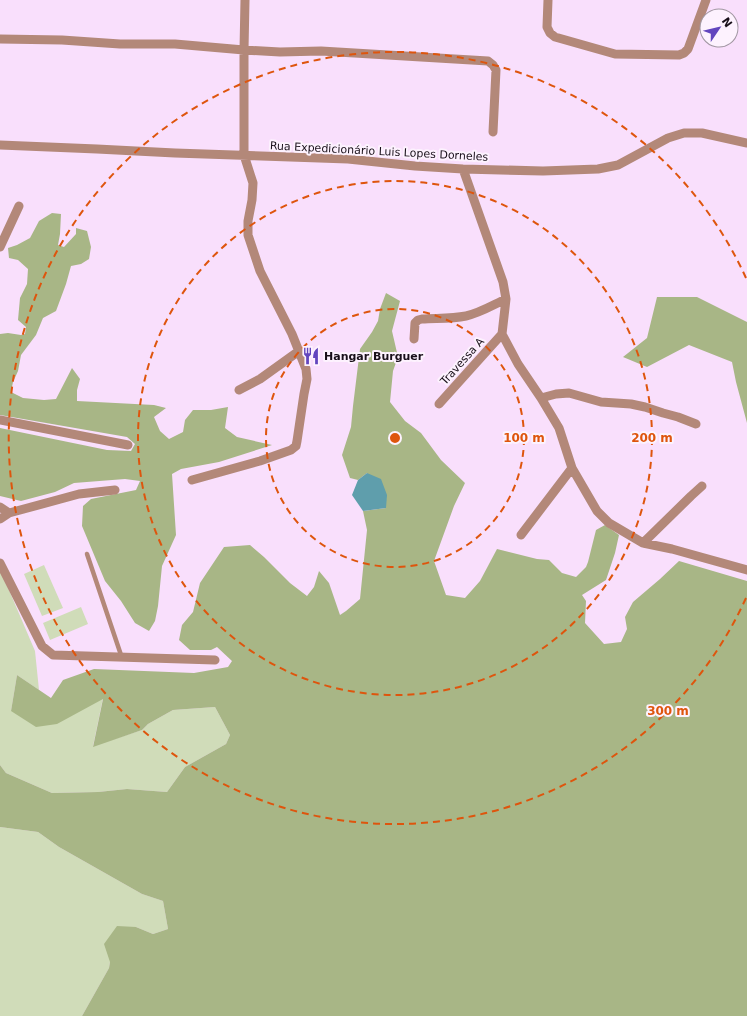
<svg xmlns="http://www.w3.org/2000/svg" width="747" height="1016" font-family="'DejaVu Sans',sans-serif">
	<style>
		.green { fill: #d0dcb9 }
		.forest { fill: #a8b686 }
		.water { fill: #5f9eac }
		.lines { fill: none; stroke-linecap: round; stroke-linejoin: round }
		.lane { stroke: #b38879; stroke-width: 4.5 }
		.street { stroke: #b38879; stroke-width: 9 }
		.ring { fill: none; stroke: #de550d; stroke-width: 2; stroke-dasharray: 7 5 }
		.labels { text-anchor: middle; stroke-width: 4; stroke-linejoin: round; paint-order: stroke }
		.street-label { font-size: 11px; fill: #180f19; stroke: #fdf2fe }
		.poi-label { font-size: 11px; font-weight: bold; fill: #180f19; stroke: #fdf2fe; text-anchor: start }
		.centre { fill: #de550d; stroke: #fdf2fe; stroke-width: 2 }
		.ring-label { font-size: 12px; text-anchor: middle; font-weight: bold; fill: #de550d; stroke: #fdf2fe; stroke-width: 4; stroke-linejoin: round; paint-order: stroke }
	</style>
	<rect width="100%" height="100%" fill="#f9dffc"/>
	<path class="green" d="M 44,565 L 63,608 L 42,616 L 24,574 Z
		M 0,569 L 35,651 L 39,690 L 17,675 L 11,711 L 91,704 L 103,698 L 93,746 L 142,730 L 148,724 L 173,710 L 215,707 L 230,735 L 226,744 L 185,767 L 167,792 L 127,789 L 98,792 L 52,793 L 6,773 L 0,765 Z
		M 81,607 L 88,624 L 50,640 L 43,623 Z
		M 0,827 L 38,832 L 59,847 L 142,894 L 163,901 L 168,929 L 153,934 L 136,927 L 110,962 L 109,968 L 82,1016 L 0,1016 Z"/>
	<path class="forest" d="M 52,213 L 61,214 L 60,234 L 58,245 L 64,247 L 76,234 L 76,228 L 87,231 L 91,247 L 89,259 L 81,264 L 71,266 L 66,284 L 56,311 L 43,318 L 36,335 L 21,355 L 18,371 L 13,382 L 11,392 L 23,398 L 44,400 L 56,399 L 72,368 L 80,379 L 77,390 L 77,401 L 154,405 L 166,408 L 154,417 L 160,431 L 169,439 L 183,432 L 185,420 L 193,410 L 211,410 L 228,407 L 225,428 L 237,437 L 272,445 L 219,462 L 181,469 L 172,474 L 176,535 L 162,566 L 158,606 L 155,621 L 149,631 L 135,623 L 121,601 L 105,581 L 82,526 L 83,506 L 91,499 L 136,490 L 140,481 L 125,479 L 74,483 L 55,492 L 21,501 L 0,496 L 0,428 L 107,450 L 131,451 L 135,444 L 127,437 L 0,415 L 0,334 L 8,333 L 21,335 L 25,334 L 26,327 L 18,320 L 20,298 L 27,284 L 28,269 L 18,260 L 9,258 L 8,248 L 17,245 L 30,238 L 39,221 Z
		M 386,293 L 400,301 L 392,331 L 398,357 L 393,371 L 390,402 L 405,421 L 421,433 L 441,460 L 465,483 L 454,506 L 434,561 L 446,595 L 465,598 L 480,581 L 497,549 L 537,559 L 549,560 L 562,573 L 576,577 L 586,567 L 588,562 L 596,530 L 605,525 L 619,535 L 615,553 L 606,580 L 582,595 L 586,601 L 585,623 L 604,644 L 621,642 L 627,629 L 625,617 L 633,602 L 660,579 L 679,561 L 747,581 L 747,1016 L 82,1016 L 109,968 L 110,962 L 104,944 L 117,926 L 136,927 L 153,934 L 168,929 L 163,901 L 142,894 L 59,847 L 38,832 L 0,827 L 0,765 L 6,773 L 52,793 L 98,792 L 127,789 L 167,792 L 185,767 L 226,744 L 230,735 L 215,707 L 173,710 L 148,724 L 142,730 L 93,747 L 103,699 L 57,724 L 36,727 L 11,711 L 17,675 L 51,698 L 63,680 L 94,669 L 194,673 L 228,667 L 232,661 L 217,647 L 211,650 L 190,650 L 179,640 L 182,625 L 193,612 L 200,583 L 224,547 L 250,545 L 264,557 L 290,583 L 307,596 L 314,587 L 319,571 L 329,583 L 340,615 L 346,611 L 360,599 L 367,530 L 363,511 L 386,508 L 367,473 L 358,480 L 350,478 L 342,455 L 351,427 L 353,406 L 360,349 L 372,332 L 378,321 L 380,309 Z
		M 657,297 L 697,297 L 747,322 L 747,423 L 736,382 L 732,362 L 689,345 L 647,367 L 623,357 L 647,338 Z"/>
	<path class="water" d="M 367,473 L 381,479 L 387,495 L 386,508 L 363,511 L 352,495 L 358,480 Z"/>
	<g class="lines">
		<path class="lane" d="M 87,554 L 122,658"/>
		<path class="street" d="M 548,0 L 547,27 L 550,33 L 555,37 L 615,54 L 679,55 L 684,53 L 688,49 L 706,0
			M 0,39 L 62,40 L 120,44 L 175,44 L 244,50 L 280,52 L 321,51 L 488,61 L 493,65 L 496,70 L 493,132
			M 0,145 L 97,149 L 175,153 L 348,159 L 415,166 L 463,169 L 543,171 L 598,169 L 618,165 L 668,138 L 684,133 L 702,133 L 747,143
			M 463,169 L 503,282 L 506,299 L 502,334 L 518,364 L 541,398 L 559,428 L 572,468 L 597,511 L 609,523 L 643,543 L 672,549 L 747,570
			M 0,247 L 19,206
			M 414,339 L 415,323 L 418,320 L 422,319 C 436,318 451,319 466,316 C 480,313 493,305 506,299
			M 239,390 L 260,379 L 299,351
			M 541,398 L 556,394 L 569,393 L 601,402 L 631,404 L 645,407 L 663,413 L 678,417 L 696,424
			M 439,404 L 502,334
			M 0,420 L 128,445
			M 192,480 L 260,461 L 291,450 L 296,446 L 297,441 L 304,394 L 307,379 L 306,369 L 292,334 L 260,271 L 248,235 L 248,221 L 252,200 L 253,183 L 244,155 L 244,50 L 245,0
			M 0,507 L 9,513
			M 0,519 L 9,513 L 79,494 L 115,490
			M 521,535 L 572,468
			M 643,543 L 691,496 L 702,486
			M 0,563 L 42,646 L 53,655 L 215,660"/>
	</g>
	<g class="ring">
		<circle cx="395" cy="438" r="129"/>
		<circle cx="395" cy="438" r="257"/>
		<path d="M746 598A386 386 0 1 1 746 278"/>
	</g>
	<defs>
		<g id="restaurant-bare" transform="scale(1.38)"><path d="M-5-6h1v4h1v-4h1v4h1v-4h1v5L-1.5 .5V6h-2V.5L-5-1ZM5-6V6H3V1.5H1.5Q1.5-4 5-6Z" fill="#6245be" stroke="#fdf2fe" stroke-width="2.5" paint-order="stroke"/></g>
	</defs>
	<g fill-rule="evenodd">
		<use href="#restaurant-bare" x="311" y="356"/>
	</g>
	<g class="labels">
		<g class="street-label">
			<text transform="translate(379 151) rotate(3)" y="4">Rua Expedicionário Luis Lopes Dorneles</text>
			<text transform="translate(462 361) rotate(-48)" y="4">Travessa A</text>
		</g>
		<g class="poi-label">
			<text x="324" y="360">Hangar Burguer</text>
		</g>
	</g>
	<circle cx="395" cy="438" r="6" class="centre"/>
	<g class="ring-label">
		<text x="524" y="442">100 m</text>
		<text x="652" y="442">200 m</text>
		<text x="668" y="715">300 m</text>
	</g>
	<g transform="translate(719 28) rotate(55)"><circle r="19" fill="#fdf2fe" stroke="#a197a2"/>
	<path d="M0-3L7 15L0 10L-7 15Z" fill="#6245be"/>
	<text y="-6" font-size="11" font-weight="bold" text-anchor="middle" fill="#180f19">N</text>
	</g>
</svg>
